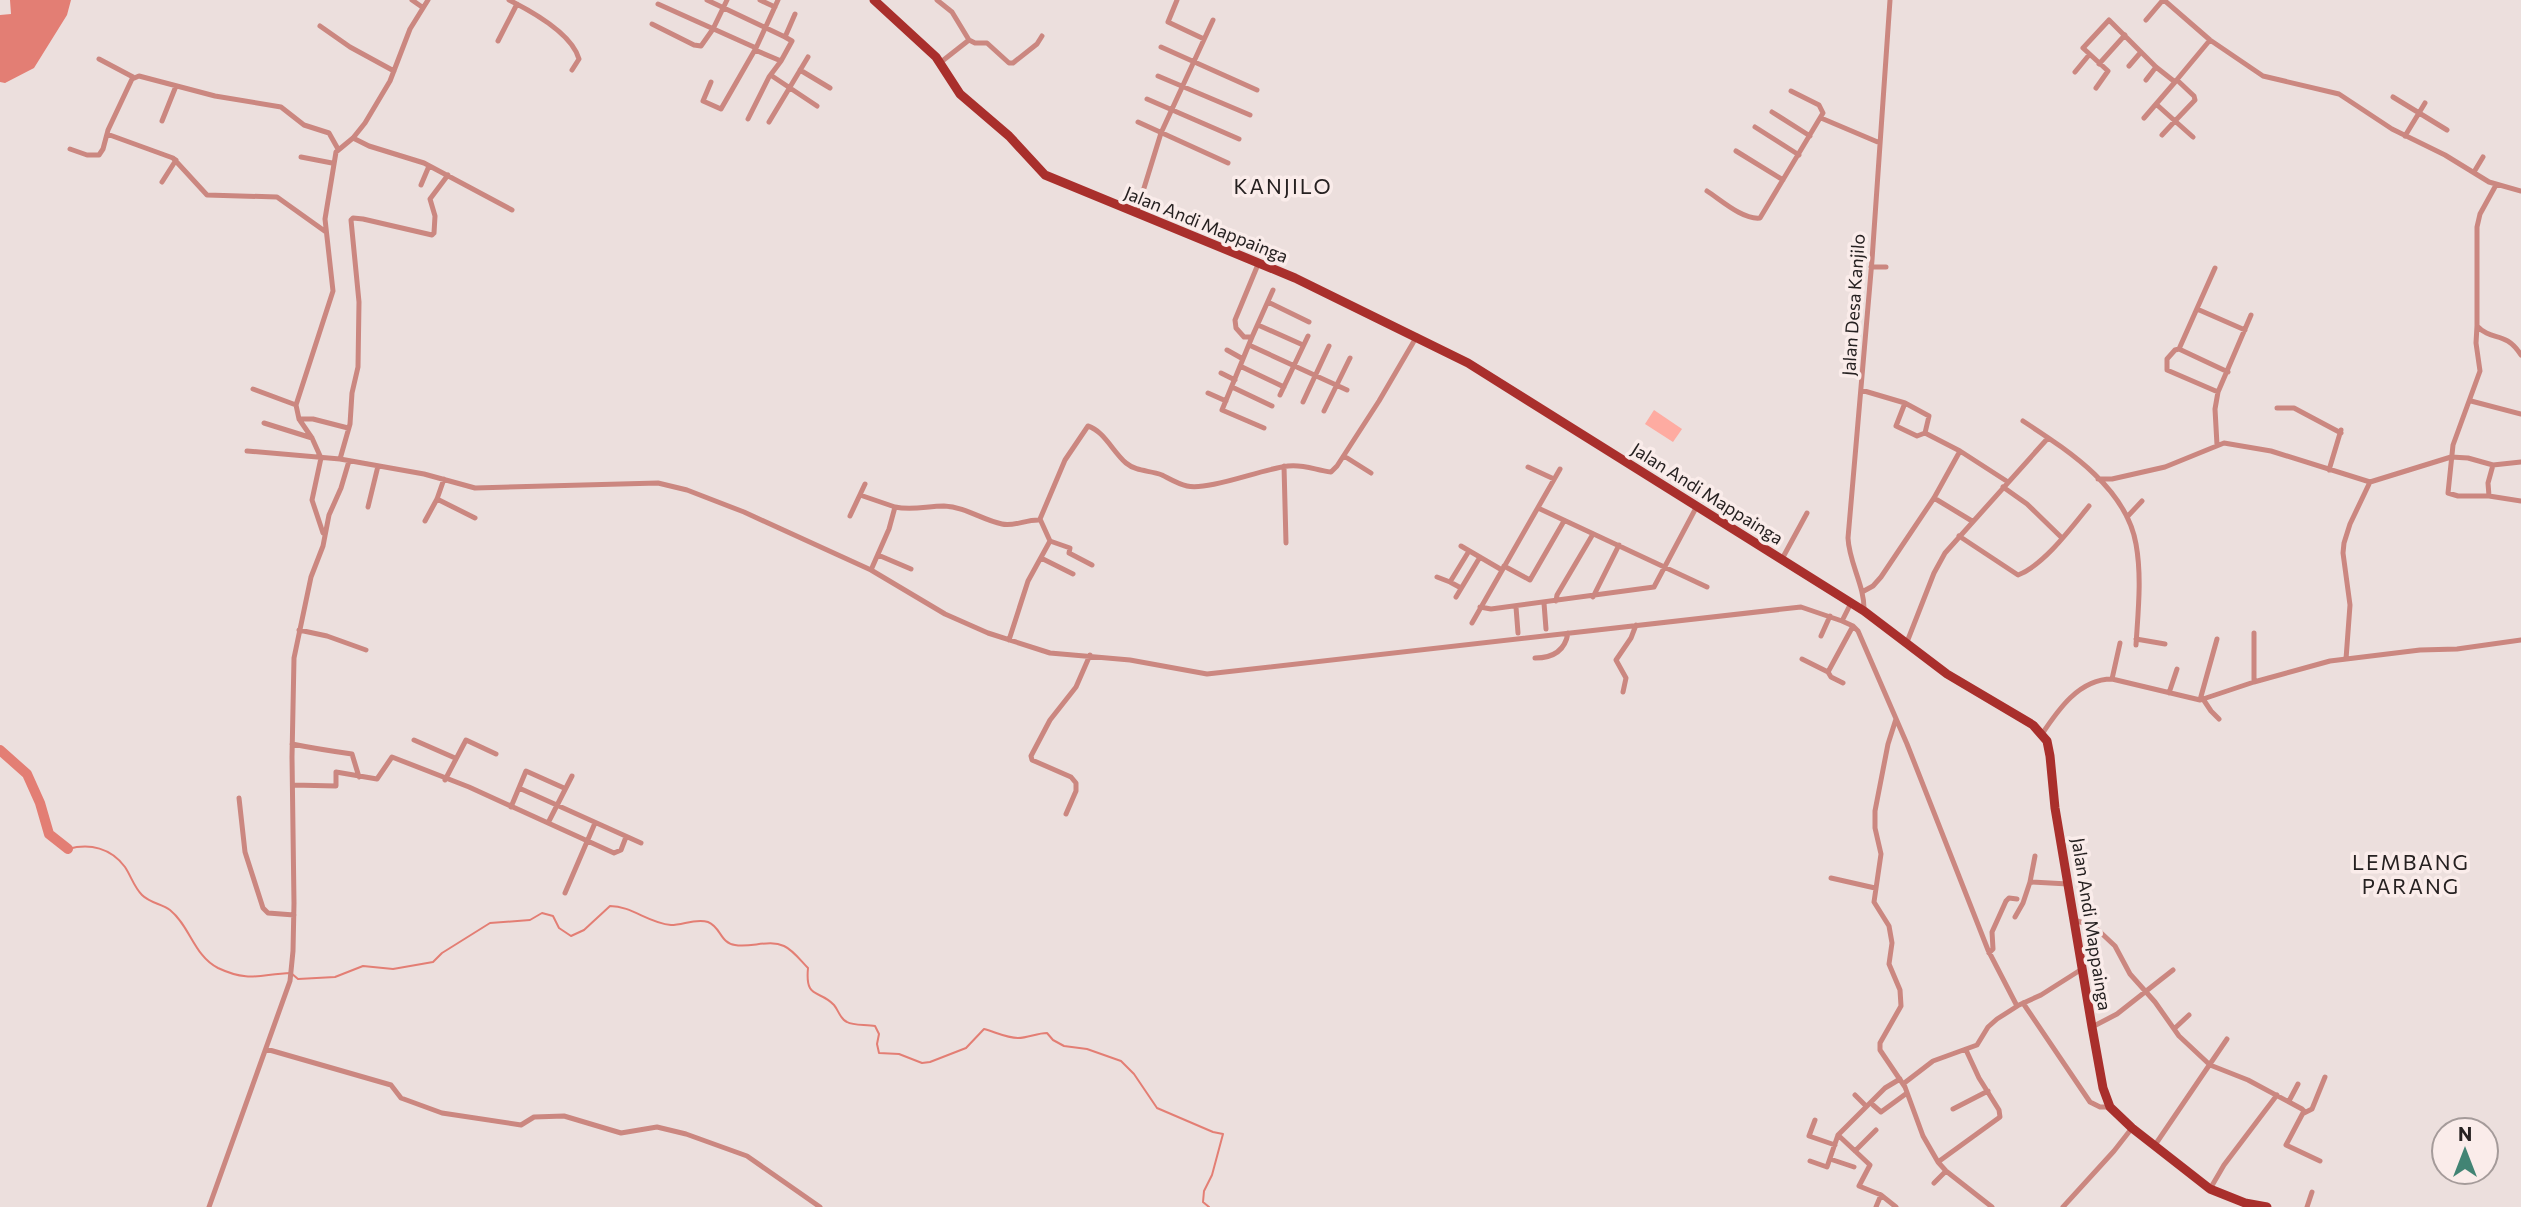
<svg xmlns="http://www.w3.org/2000/svg" width="2521" height="1207" font-family="Commissioner,sans-serif">
	<style>
		.green { fill: #feaba1 }
		.water { fill: #e37e74 }
		.lines { fill: none; stroke-linecap: round; stroke-linejoin: round }
		.stream { stroke: #e37e74; stroke-width: 2 }
		.river { stroke: #e37e74; stroke-width: 10 }
		.street { stroke: #cb8780; stroke-width: 5 }
		.primary { stroke: #a92f2c; stroke-width: 9 }
		.labels { text-anchor: middle; stroke-width: 7; stroke-linejoin: round; paint-order: stroke }
		.street-label { font-size: 18px; fill: #262121; stroke: #faecea }
		.quarter-label { font-size: 21px; letter-spacing: 2px; fill: #262121; stroke: #faecea }
	</style>
	<rect width="100%" height="100%" fill="#ecdfdd"/>
	<path class="green" d="M 1654,410 L 1682,429 L 1673,442 L 1645,424 Z"/>
	<path class="water" d="M 10,0 L 71,0 L 67,15 L 34,68 L 5,83 L 0,82 L 0,15 L 11,14 Z"/>
	<g class="lines">
		<path class="stream" d="M 68,849 C 90,843 111,848 125,867 C 131,876 134,887 142,895 C 150,903 162,904 170,910 C 190,926 194,956 218,968 C 250,983 260,974 291,973 L 298,979 L 335,977 L 363,966 L 393,969 L 433,962 L 442,953 L 490,923 L 530,920 L 542,913 L 553,916 L 559,928 L 571,936 L 584,930 L 610,906 C 632,906 648,923 671,925 C 683,925 696,918 708,922 C 721,927 720,943 735,945 C 751,948 769,939 784,946 C 793,950 801,961 808,968 C 805,1000 819,989 834,1005 C 839,1011 840,1019 847,1022 C 854,1026 867,1024 875,1026 L 879,1034 L 877,1044 L 879,1053 L 899,1054 L 922,1063 L 930,1062 L 966,1048 L 984,1029 C 995,1032 1007,1038 1018,1038 C 1028,1038 1037,1033 1047,1033 L 1053,1040 L 1064,1046 L 1087,1049 L 1121,1061 L 1134,1074 L 1157,1108 L 1213,1132 L 1223,1134 L 1212,1175 L 1204,1191 L 1203,1202 L 1209,1207"/>
		<path class="river" d="M 0,750 L 27,774 L 40,803 L 49,834 L 68,849"/>
		<path class="street" d="M 412,0 L 422,7
			M 509,0 C 531,11 572,34 579,59 L 572,70
			M 707,0 L 785,37 L 795,14
			M 760,0 L 775,7
			M 937,0 L 952,12 L 969,40 L 941,62
			M 1177,0 L 1168,22 L 1204,39
			M 2164,0 L 2210,40 L 2263,76 L 2339,94 L 2392,129 L 2445,155 L 2489,182 L 2521,191
			M 658,4 L 756,48 L 778,0
			M 2146,20 L 2163,0
			M 652,24 L 694,45 L 701,46 L 713,29 L 727,0
			M 320,26 L 350,47 L 394,71
			M 969,40 L 975,43 L 987,43 L 1009,63 L 1013,63 L 1037,44 L 1042,36
			M 498,41 L 517,4
			M 1161,47 L 1257,90
			M 755,50 L 781,61 L 792,41 L 785,37
			M 99,59 L 133,77
			M 2099,64 L 2125,35
			M 2129,66 L 2141,52
			M 800,70 L 830,88
			M 2075,72 L 2089,55
			M 772,76 L 817,106
			M 1158,76 L 1250,115
			M 2146,80 L 2156,67
			M 711,82 L 703,101 L 721,109 L 756,48
			M 2096,88 L 2108,71 L 2083,48 L 2109,20 L 2156,67 L 2175,82 L 2210,40
			M 2393,97 L 2447,130
			M 1147,99 L 1239,139
			M 2156,104 L 2175,121 L 2195,100 L 2194,96 L 2177,80
			M 1772,112 L 1810,136
			M 1821,118 L 1880,143
			M 2144,118 L 2175,82
			M 748,119 L 769,77 L 781,61
			M 162,121 L 176,86
			M 769,122 L 808,57
			M 1138,122 L 1228,163
			M 1755,127 L 1799,155
			M 2162,135 L 2175,121 L 2193,137
			M 2405,136 L 2425,103
			M 353,138 L 369,146 L 424,163 L 512,210
			M 70,149 L 87,155 L 99,155 L 103,149 L 107,134
			M 1736,151 L 1783,180
			M 301,157 L 332,163
			M 2474,172 L 2483,157
			M 162,182 L 176,160
			M 421,185 L 429,166
			M 2496,185 L 2480,214 L 2477,227 L 2477,326 C 2492,342 2505,330 2521,355
			M 1707,191 C 1721,200 1743,220 1760,218 L 1823,113 L 1819,105 L 1791,91
			M 1136,214 L 1161,133 L 1213,20
			M 326,232 L 277,197 L 207,195 L 173,158 L 107,134 L 108,130 L 132,79 L 139,76 L 215,96 L 281,107 L 304,125 L 329,133 L 338,149
			M 1259,262 L 1235,320 L 1236,328 L 1244,337 L 1252,337 L 1273,290
			M 1871,267 L 1886,267
			M 1268,302 L 1309,322
			M 2197,309 L 2245,330
			M 1258,325 L 1303,345
			M 2477,326 L 2476,343 L 2480,371 L 2453,445 L 2448,493 L 2458,496 L 2489,496 L 2521,501
			M 1252,337 L 1222,410 L 1264,428
			M 1249,345 L 1347,390
			M 2179,349 L 2215,268
			M 1227,350 L 1243,359
			M 1240,366 L 1284,387
			M 1221,373 L 1235,380
			M 1232,387 L 1272,406
			M 253,389 L 296,405
			M 1861,390 L 1905,403 L 1929,416 L 1925,433 L 1917,436 L 1896,426 L 1905,403
			M 2218,392 L 2167,370 L 2167,359 L 2175,350 L 2179,349 L 2228,372
			M 1208,393 L 1226,401
			M 1280,395 L 1308,336
			M 2471,401 L 2521,414
			M 1303,402 L 1329,346
			M 2277,408 L 2294,408 L 2341,433
			M 1324,411 L 1350,358
			M 299,419 L 313,419 L 348,428
			M 2023,421 C 2067,450 2126,487 2136,544 C 2142,577 2138,612 2136,645
			M 264,423 L 312,438
			M 1925,433 L 1960,451
			M 2217,445 L 2215,409 L 2218,392 L 2251,315
			M 247,451 L 340,459 L 424,474 L 475,488 L 658,483 L 687,490 L 744,512 L 871,570 L 945,614 L 988,633 L 1050,653 L 1130,660 L 1207,674 L 1801,607 L 1842,621 L 1851,603
			M 1344,456 L 1371,473
			M 340,459 L 350,424 L 352,393 L 358,367 L 359,302 L 351,220 L 353,218 L 363,219 L 432,235 L 434,233 L 435,216 L 430,199 L 448,175
			M 1284,466 L 1286,543
			M 1528,467 L 1554,479
			M 2329,470 L 2341,430
			M 2098,479 L 2112,479 L 2165,467 L 2224,443 L 2271,451 L 2370,482 L 2451,457 L 2468,458 L 2493,465 L 2521,462
			M 2003,487 L 2027,504 L 2062,538
			M 860,495 L 895,507 L 889,529 L 871,570
			M 2489,496 L 2488,483 L 2493,465
			M 1934,498 L 1972,521
			M 437,499 L 475,518
			M 368,507 L 378,466
			M 895,507 C 912,511 927,506 944,506 C 966,507 982,520 1002,524 C 1014,527 1027,519 1040,520
			M 1538,508 L 1707,587
			M 850,516 L 865,484
			M 2127,517 L 2142,501
			M 425,521 L 437,499 L 444,479
			M 323,533 L 312,500 L 321,458 L 312,438 L 299,419 L 296,405 L 333,291 L 325,219 L 336,152 L 353,138 L 365,123 L 390,81 L 410,29 L 428,0
			M 1959,536 L 2018,575 C 2044,565 2072,527 2089,506
			M 1050,541 L 1070,548 L 1069,553 L 1092,565
			M 1461,546 L 1502,570
			M 878,555 L 911,569
			M 1041,558 L 1073,574
			M 1782,559 L 1807,513
			M 1504,566 L 1530,580 L 1564,521
			M 1437,577 L 1450,582
			M 1461,588 L 1450,582 L 1469,551
			M 1862,592 L 1873,586 L 1881,577 L 1934,498 L 1960,451 L 2008,482
			M 1456,597 L 1480,557
			M 1593,597 L 1619,545
			M 1556,601 L 1557,595 L 1593,534
			M 1544,603 L 1546,629
			M 1480,607 L 1491,609 L 1654,587 L 1697,506
			M 1516,607 L 1518,633
			M 1864,611 C 1865,586 1849,563 1848,538 L 1872,260 L 1890,0
			M 1842,621 L 1853,626 L 1858,631 L 1907,744 L 1988,950 L 2017,1006
			M 1472,623 L 1560,469
			M 299,630 L 327,636 L 366,650
			M 2254,633 L 2254,682
			M 1821,636 L 1830,616
			M 2136,639 L 2165,644
			M 1009,640 L 1028,581 L 1050,541 L 1040,519 L 1065,460 L 1088,426 C 1104,431 1113,452 1126,463 C 1137,472 1149,470 1162,475 C 1170,479 1178,484 1187,486 C 1208,491 1262,469 1288,466 C 1304,464 1315,470 1331,472 L 1337,466 L 1379,401 L 1417,336
			M 1907,642 L 1934,573 L 1945,553 L 2048,438
			M 1535,658 C 1553,658 1565,651 1568,633
			M 1802,659 L 1828,672 L 1853,626
			M 2346,659 L 2350,605 L 2343,553 L 2344,543 L 2350,524 L 2370,482
			M 1828,672 L 1831,677 L 1843,683
			M 2112,679 L 2120,643
			M 1623,692 L 1626,678 L 1616,660 L 1631,638 L 1636,625
			M 2169,693 L 2177,669
			M 2203,699 L 2211,711 L 2219,719
			M 2200,700 L 2217,639
			M 1896,719 L 1888,744 L 1875,811 L 1875,828 L 1881,854 L 1874,902 L 1889,926 L 1892,943 L 1889,964 L 1900,990 L 1901,1006 L 1880,1043 L 1880,1050 L 1905,1087 L 1923,1136 L 1938,1162 L 1946,1171 L 1992,1207
			M 2042,734 C 2058,710 2079,679 2112,679 L 2200,700 L 2254,682 L 2330,661 L 2420,650 L 2457,649 L 2521,640
			M 414,740 L 455,758
			M 292,744 C 312,748 331,751 352,754 L 359,777
			M 445,780 L 466,740 L 496,754
			M 293,785 L 336,786 L 336,772 L 377,779 L 392,757 L 469,787 L 614,853 L 621,850 L 626,837
			M 519,788 L 641,843
			M 239,798 L 245,852 L 263,908 L 268,913 L 294,915
			M 511,807 L 526,771 L 564,788
			M 1066,814 L 1076,791 L 1076,783 L 1071,777 L 1032,760 L 1031,756 L 1050,720 L 1076,687 L 1090,655
			M 548,823 L 572,776
			M 1831,878 L 1875,888
			M 2030,882 L 2035,856
			M 565,893 L 595,823
			M 2015,917 L 2023,903 L 2030,882 L 2068,884
			M 2074,920 L 2087,924 L 2098,930 L 2115,946 L 2130,974 L 2155,1002 L 2179,1036 L 2210,1065 L 2248,1080 L 2302,1109 L 2304,1111 L 2286,1145 L 2320,1161
			M 1989,953 L 1993,949 L 1992,932 L 2006,901 L 2009,898 L 2017,899
			M 2023,1003 L 2090,1102 L 2100,1107 L 2110,1107
			M 2092,1027 L 2117,1014 L 2173,970
			M 2174,1029 L 2189,1015
			M 266,1049 L 391,1085 L 401,1098 L 442,1113 L 521,1125 L 534,1117 L 564,1116 L 621,1133 L 657,1127 L 686,1134 L 747,1156 L 820,1207
			M 1903,1084 L 1933,1061 L 1977,1045 L 1988,1027 L 1997,1019 L 2019,1005 L 2041,995 L 2082,969
			M 1855,1095 L 1866,1106
			M 2289,1101 L 2298,1084
			M 1873,1105 L 1881,1112 L 1907,1093
			M 1953,1109 L 1988,1091
			M 2304,1113 L 2312,1109 L 2325,1077
			M 1815,1120 L 1809,1136 L 1835,1145
			M 1838,1135 L 1870,1165 L 1859,1186 L 1881,1195 L 1876,1207
			M 2155,1145 L 2227,1039
			M 1855,1151 L 1876,1130
			M 1830,1159 L 1854,1167
			M 1810,1161 L 1827,1167 L 1838,1135 L 1885,1088 L 1900,1079
			M 1938,1162 L 2000,1117 L 1999,1110 L 1979,1078 L 1966,1050
			M 1934,1183 L 1946,1171
			M 2210,1189 L 2224,1165 L 2277,1095
			M 1881,1195 L 1896,1207
			M 209,1207 L 290,981 L 293,951 L 294,903 L 292,757 L 294,658 L 311,577 L 323,546 L 329,515 L 341,488 L 349,461
			M 2063,1207 L 2114,1151 L 2132,1128
			M 2307,1207 L 2312,1192"/>
		<path class="primary" d="M 874,0 L 936,57 L 960,94 L 1009,136 L 1045,175 L 1295,278 L 1468,363 L 1864,611 L 1947,674 L 2033,725 L 2047,741 L 2050,756 L 2055,808 L 2092,1027 L 2103,1088 L 2110,1107 L 2132,1128 L 2210,1189 L 2245,1203 L 2267,1207"/>
	</g>
	<g class="labels">
		<g class="street-label">
			<text transform="translate(1206 225) rotate(22)" y="6">Jalan Andi Mappainga</text>
			<text transform="translate(1854 305) rotate(-86)" y="6">Jalan Desa Kanjilo</text>
			<text transform="translate(1707 494) rotate(32)" y="6">Jalan Andi Mappainga</text>
			<text transform="translate(2091 924) rotate(81)" y="6">Jalan Andi Mappainga</text>
		</g>
		<g class="quarter-label">
			<text x="1283" y="194">KANJILO</text>
			<text x="2411" y="870">LEMBANG<tspan x="2411" dy="24">PARANG</tspan></text>
		</g>
	</g>
	<g transform="translate(2465 1151)"><circle r="33" fill="#faecea" stroke="#a59b9a" stroke-width="2"/>
	<path d="M0-5L12 26L0 18L-12 26Z" fill="#428474"/>
	<text y="-10" font-size="19" font-weight="bold" text-anchor="middle" fill="#262121">N</text>
	</g>
</svg>
